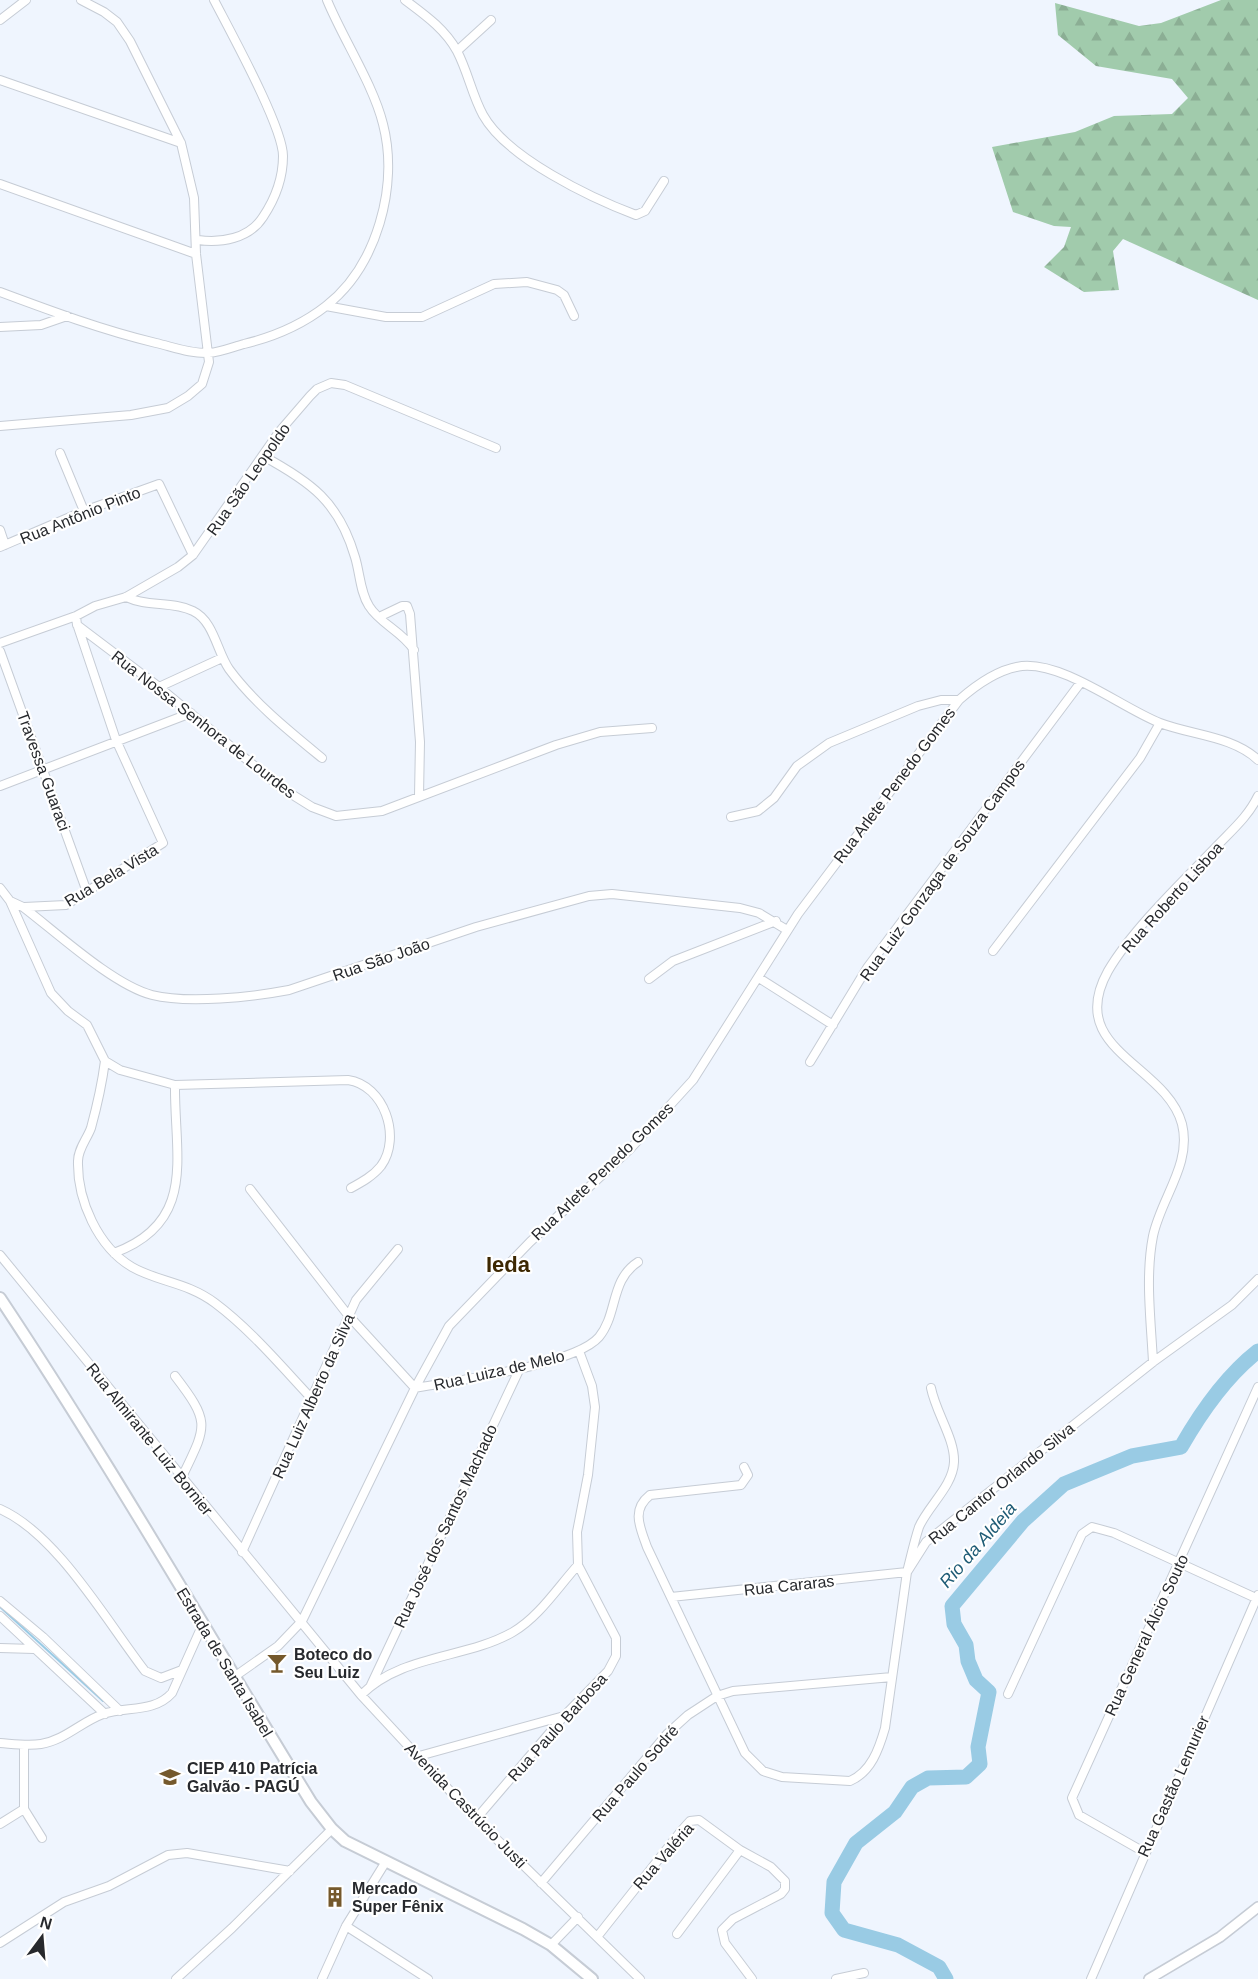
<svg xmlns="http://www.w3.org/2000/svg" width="1258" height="1979" font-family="Helvetica,sans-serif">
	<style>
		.forest { fill: url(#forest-firs) }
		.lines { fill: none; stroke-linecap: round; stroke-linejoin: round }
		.stream { stroke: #99cbe4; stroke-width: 2 }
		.river { stroke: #99cbe4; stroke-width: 15 }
		.minor-casing { stroke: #c6ccd5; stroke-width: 10 }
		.tertiary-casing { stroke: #c6ccd5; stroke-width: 12 }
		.secondary-casing { stroke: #c6ccd5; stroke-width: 14 }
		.minor { stroke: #fff; stroke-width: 8 }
		.tertiary { stroke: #fff; stroke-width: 9 }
		.secondary { stroke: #fff; stroke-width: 10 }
		.labels { text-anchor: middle; stroke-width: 4.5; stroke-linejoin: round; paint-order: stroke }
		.street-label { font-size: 16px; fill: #27292d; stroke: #fff }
		.poi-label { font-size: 16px; font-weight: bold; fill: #27292d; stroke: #fff; text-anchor: start }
		.water-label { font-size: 18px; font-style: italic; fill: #1f5c76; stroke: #fff }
		.district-label { font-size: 22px; font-weight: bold; fill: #3d2802; stroke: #fff }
	</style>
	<defs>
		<pattern id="forest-firs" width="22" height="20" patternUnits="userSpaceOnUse" patternTransform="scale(1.5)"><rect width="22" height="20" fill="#a1cbac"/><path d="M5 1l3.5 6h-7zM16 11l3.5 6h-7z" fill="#8bae94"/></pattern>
	</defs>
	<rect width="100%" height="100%" fill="#eff5fe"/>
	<path class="forest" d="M 1221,0 L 1258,0 L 1258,300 L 1123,239 L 1113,251 L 1119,290 L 1084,292 L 1044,267 L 1064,247 L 1071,227 L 1054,226 L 1013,212 L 992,147 L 1075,132 L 1114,116 L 1172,114 L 1188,98 L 1172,79 L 1096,66 L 1058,35 L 1055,3 L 1139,26 L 1161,23 Z"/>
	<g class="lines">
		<path class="stream" d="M 0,1607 L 103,1701"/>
		<path class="river" d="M 946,1979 L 939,1967 L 898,1945 L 844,1930 L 832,1913 L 834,1882 L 856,1843 L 895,1812 L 912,1787 L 928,1778 L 966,1777 L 980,1764 L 978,1747 L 989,1692 L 976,1680 L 968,1661 L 966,1645 L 954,1624 L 952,1606 L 1023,1521 L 1064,1484 L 1132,1456 L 1181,1447 C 1201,1412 1226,1376 1258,1351"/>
		<g class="minor-casing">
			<path id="minor" d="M 405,0 C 425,15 445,29 457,51 C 468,72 472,95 483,115 C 507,158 591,198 636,215 L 645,211 L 664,181
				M 0,20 L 26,0
				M 457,51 L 491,20
				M 0,80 L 181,143
				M 0,184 L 196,254
				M 198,240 C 221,243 249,239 263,217 C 275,199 283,179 283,156 C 283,127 230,31 214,0
				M 0,292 C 51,311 102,330 156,343 C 173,347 191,354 209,353 C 221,352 233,347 244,344 C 273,337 303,324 326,306 C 377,266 399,186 383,124 C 373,84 343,39 327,0
				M 326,306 L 386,317 L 422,317 L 494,284 L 527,282 L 557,290 L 564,295 L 574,316
				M 0,327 L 41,325 L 67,316
				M 0,426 L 131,415 L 168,408 L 188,396 L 202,384 L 209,362 L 196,254 L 194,198 L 181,143 L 130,41 L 117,22 L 104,12 L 81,0
				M 60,453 L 84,511
				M 263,456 C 311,482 339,502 355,557 C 360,573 360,592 369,606 C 380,624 402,631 414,650
				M 0,530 L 5,545
				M 0,547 L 84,511 L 159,484 L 193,555
				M 126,597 C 147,607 173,601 193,611 C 214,621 217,652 229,669 C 254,703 289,731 322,758
				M 76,616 L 77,625 L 159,687 L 280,787 L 312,807 L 336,816 L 382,811 L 556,745 L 600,732 L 652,728
				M 379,617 L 402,606 L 407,606 L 410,614 L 420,742 L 419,796
				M 0,643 L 76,616 L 95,606 L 126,597 L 178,567 L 193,555 L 279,432 L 310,396 L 317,389 L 331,383 L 345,385 L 496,448
				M 0,651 L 87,892
				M 159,687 L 222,658
				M 0,786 L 191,713
				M 731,817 L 758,811 L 774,798 L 797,766 L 829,743 L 918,706 L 941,700 L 959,700
				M 0,888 L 10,901 L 23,907 C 56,932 113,985 152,995 C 188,1004 252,997 289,990 L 476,927 L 589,896 L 612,894 L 740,908 L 759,913 L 787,930
				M 10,901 L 51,993 L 68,1011 L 87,1025 L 105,1061 L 120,1070 L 175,1085 L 348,1080 C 384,1085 402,1137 381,1166 C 373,1176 362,1182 351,1188
				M 24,907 L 66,905 L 163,843 L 116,740 L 78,627
				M 993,951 L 1140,758 L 1160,723
				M 759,978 L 833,1025
				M 649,979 L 673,961 L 776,921
				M 105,1061 C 102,1084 97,1106 91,1128 C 87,1139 78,1149 78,1161 C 77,1200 98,1247 132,1267 C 158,1282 187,1282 215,1303 C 251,1330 281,1366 312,1399
				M 810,1062 L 867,968 L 1081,682
				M 250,1189 L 348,1315 L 415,1388 C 454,1381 575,1365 599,1337 C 618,1314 610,1280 638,1262
				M 114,1253 C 198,1222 174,1155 175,1085
				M 0,1255 L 361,1695 L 476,1819 L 640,1979
				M 1153,1362 C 1151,1321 1145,1277 1153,1236 C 1161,1198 1192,1164 1182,1124 C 1166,1064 1064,1050 1108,971 C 1132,930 1181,883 1215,848 C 1231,831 1248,817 1258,796
				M 175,1376 C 211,1423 207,1425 182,1477
				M 744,1467 L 748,1475 L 741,1485 L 650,1495 C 631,1510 640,1527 647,1547 L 745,1753 L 763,1771 L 782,1777 L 850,1781 C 871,1772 879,1749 885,1728 L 907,1572 L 926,1542 L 1153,1362 L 1232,1305 L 1258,1279
				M 0,1509 C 57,1534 107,1622 145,1671 L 161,1678 L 182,1670
				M 242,1552 L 356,1300 L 398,1249
				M 671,1597 L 907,1572 C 911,1557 914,1542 919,1527 C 928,1506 953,1486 954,1462 C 955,1439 936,1413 931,1388
				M 0,1601 L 43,1637 L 120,1711
				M 0,1616 L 105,1714
				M 0,1648 L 34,1649
				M 234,1677 L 278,1646 L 302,1621 L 415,1388 L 449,1326 L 530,1242 L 631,1148 L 693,1080 L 798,914 L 959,700 C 976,685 998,669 1022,666 C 1064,662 1122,708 1160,723 C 1191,735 1233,736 1258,760
				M 371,1685 L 520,1368
				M 1008,1694 L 1082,1534 L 1092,1527 L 1114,1533 L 1258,1599
				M 361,1695 C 402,1654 466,1659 513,1632 C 539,1617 558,1587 578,1565
				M 0,1743 C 14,1744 28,1746 41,1744 C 65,1740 81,1722 103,1714 C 127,1706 154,1713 172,1693 L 202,1626
				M 24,1745 L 24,1809 L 42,1838
				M 419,1756 L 564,1716
				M 476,1819 L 564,1716 L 608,1671 L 616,1656 L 616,1638 L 578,1565 L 577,1532 L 588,1475 L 595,1407 L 592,1386 L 579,1351
				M 0,1824 L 24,1809
				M 1144,1852 L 1079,1815 L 1072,1798 L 1258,1387
				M 541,1883 L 667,1734 L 688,1715 L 717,1696 L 733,1691 L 892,1677
				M 346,1926 L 428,1979
				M 677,1934 L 740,1850
				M 597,1937 L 681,1831 L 690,1821 L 699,1820 L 740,1850 L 771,1867 L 785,1881 L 785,1889 L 781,1894 L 733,1919 L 722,1930 L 725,1943 L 752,1979
				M 0,1943 L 64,1902 L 109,1886 L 168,1855 L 187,1853 L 290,1871
				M 551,1945 L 578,1917
				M 176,1979 L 232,1928 L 332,1829
				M 322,1979 L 346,1926 L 385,1863
				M 836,1979 L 864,1973
				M 1091,1979 L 1258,1595"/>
		</g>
		<g class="tertiary-casing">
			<path id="tertiary" d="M 1149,1979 L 1220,1937 L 1258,1907"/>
		</g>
		<g class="secondary-casing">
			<path id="secondary" d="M 0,1298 C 109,1462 207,1633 311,1802 L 332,1829 L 345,1841 L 523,1929 L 551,1945 L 592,1979"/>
		</g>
		<use href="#minor" class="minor"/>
		<use href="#tertiary" class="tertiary"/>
		<use href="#secondary" class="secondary"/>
	</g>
	<defs>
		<g id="bar-bare" transform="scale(1.62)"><path d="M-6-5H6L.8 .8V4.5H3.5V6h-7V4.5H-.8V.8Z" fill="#75592c" stroke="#fff" stroke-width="2.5" paint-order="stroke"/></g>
		<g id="school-bare" transform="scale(1.62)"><path d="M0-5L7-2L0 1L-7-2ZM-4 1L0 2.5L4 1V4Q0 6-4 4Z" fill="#75592c" stroke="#fff" stroke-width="2.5" paint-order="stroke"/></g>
		<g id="building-bare" transform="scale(1.62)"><path d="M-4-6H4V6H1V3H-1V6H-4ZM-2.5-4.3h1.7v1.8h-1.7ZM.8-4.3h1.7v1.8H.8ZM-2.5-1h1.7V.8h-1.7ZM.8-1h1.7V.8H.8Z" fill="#75592c" stroke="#fff" stroke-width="2.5" paint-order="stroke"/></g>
	</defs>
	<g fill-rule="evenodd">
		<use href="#bar-bare" x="277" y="1663"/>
		<use href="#school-bare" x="170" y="1777"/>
		<use href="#building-bare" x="335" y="1897"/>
	</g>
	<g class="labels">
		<g class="street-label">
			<text transform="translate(248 479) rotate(-55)" y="6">Rua São Leopoldo</text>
			<text transform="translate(80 515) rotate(-22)" y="6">Rua Antônio Pinto</text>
			<text transform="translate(204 724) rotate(38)" y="6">Rua Nossa Senhora de Lourdes</text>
			<text transform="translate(44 771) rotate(70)" y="6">Travessa Guaraci</text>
			<text transform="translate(894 785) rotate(-53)" y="6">Rua Arlete Penedo Gomes</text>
			<text transform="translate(942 870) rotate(-54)" y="6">Rua Luiz Gonzaga de Souza Campos</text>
			<text transform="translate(111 875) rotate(-31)" y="6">Rua Bela Vista</text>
			<text transform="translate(1172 897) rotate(-48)" y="6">Rua Roberto Lisboa</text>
			<text transform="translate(381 959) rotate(-19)" y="6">Rua São João</text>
			<text transform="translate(602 1171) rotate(-44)" y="6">Rua Arlete Penedo Gomes</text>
			<text transform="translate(499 1370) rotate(-13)" y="6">Rua Luiza de Melo</text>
			<text transform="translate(313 1396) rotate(-66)" y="6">Rua Luiz Alberto da Silva</text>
			<text transform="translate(150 1439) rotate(51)" y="6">Rua Almirante Luiz Bornier</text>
			<text transform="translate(1001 1483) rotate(-39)" y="6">Rua Cantor Orlando Silva</text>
			<text transform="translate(445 1526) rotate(-65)" y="6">Rua José dos Santos Machado</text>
			<text transform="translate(789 1585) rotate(-6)" y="6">Rua Cararas</text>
			<text transform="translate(1146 1635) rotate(-65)" y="6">Rua General Álcio Souto</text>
			<text transform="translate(225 1662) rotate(59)" y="6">Estrada de Santa Isabel</text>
			<text transform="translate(557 1727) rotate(-48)" y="6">Rua Paulo Barbosa</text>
			<text transform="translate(635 1773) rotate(-49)" y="6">Rua Paulo Sodré</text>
			<text transform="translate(1173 1786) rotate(-66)" y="6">Rua Gastão Lemurier</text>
			<text transform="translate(466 1805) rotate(46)" y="6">Avenida Castrúcio Justi</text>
			<text transform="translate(663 1856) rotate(-49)" y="6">Rua Valéria</text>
		</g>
		<g class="poi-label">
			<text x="294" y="1660">Boteco do<tspan x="294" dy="18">Seu Luiz</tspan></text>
			<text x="187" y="1774">CIEP 410 Patrícia<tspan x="187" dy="18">Galvão - PAGÚ</tspan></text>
			<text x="352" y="1894">Mercado<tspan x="352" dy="18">Super Fênix</tspan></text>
		</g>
		<g class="water-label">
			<text transform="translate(978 1545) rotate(-49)" y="6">Rio da Aldeia</text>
		</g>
		<g class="district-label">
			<text x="508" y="1272">Ieda</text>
		</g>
	</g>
	<g transform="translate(42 1937) rotate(16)" stroke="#ffffff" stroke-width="4.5" paint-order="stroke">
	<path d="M0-4.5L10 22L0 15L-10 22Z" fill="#27292d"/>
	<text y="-9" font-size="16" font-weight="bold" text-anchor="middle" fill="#27292d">N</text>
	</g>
</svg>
